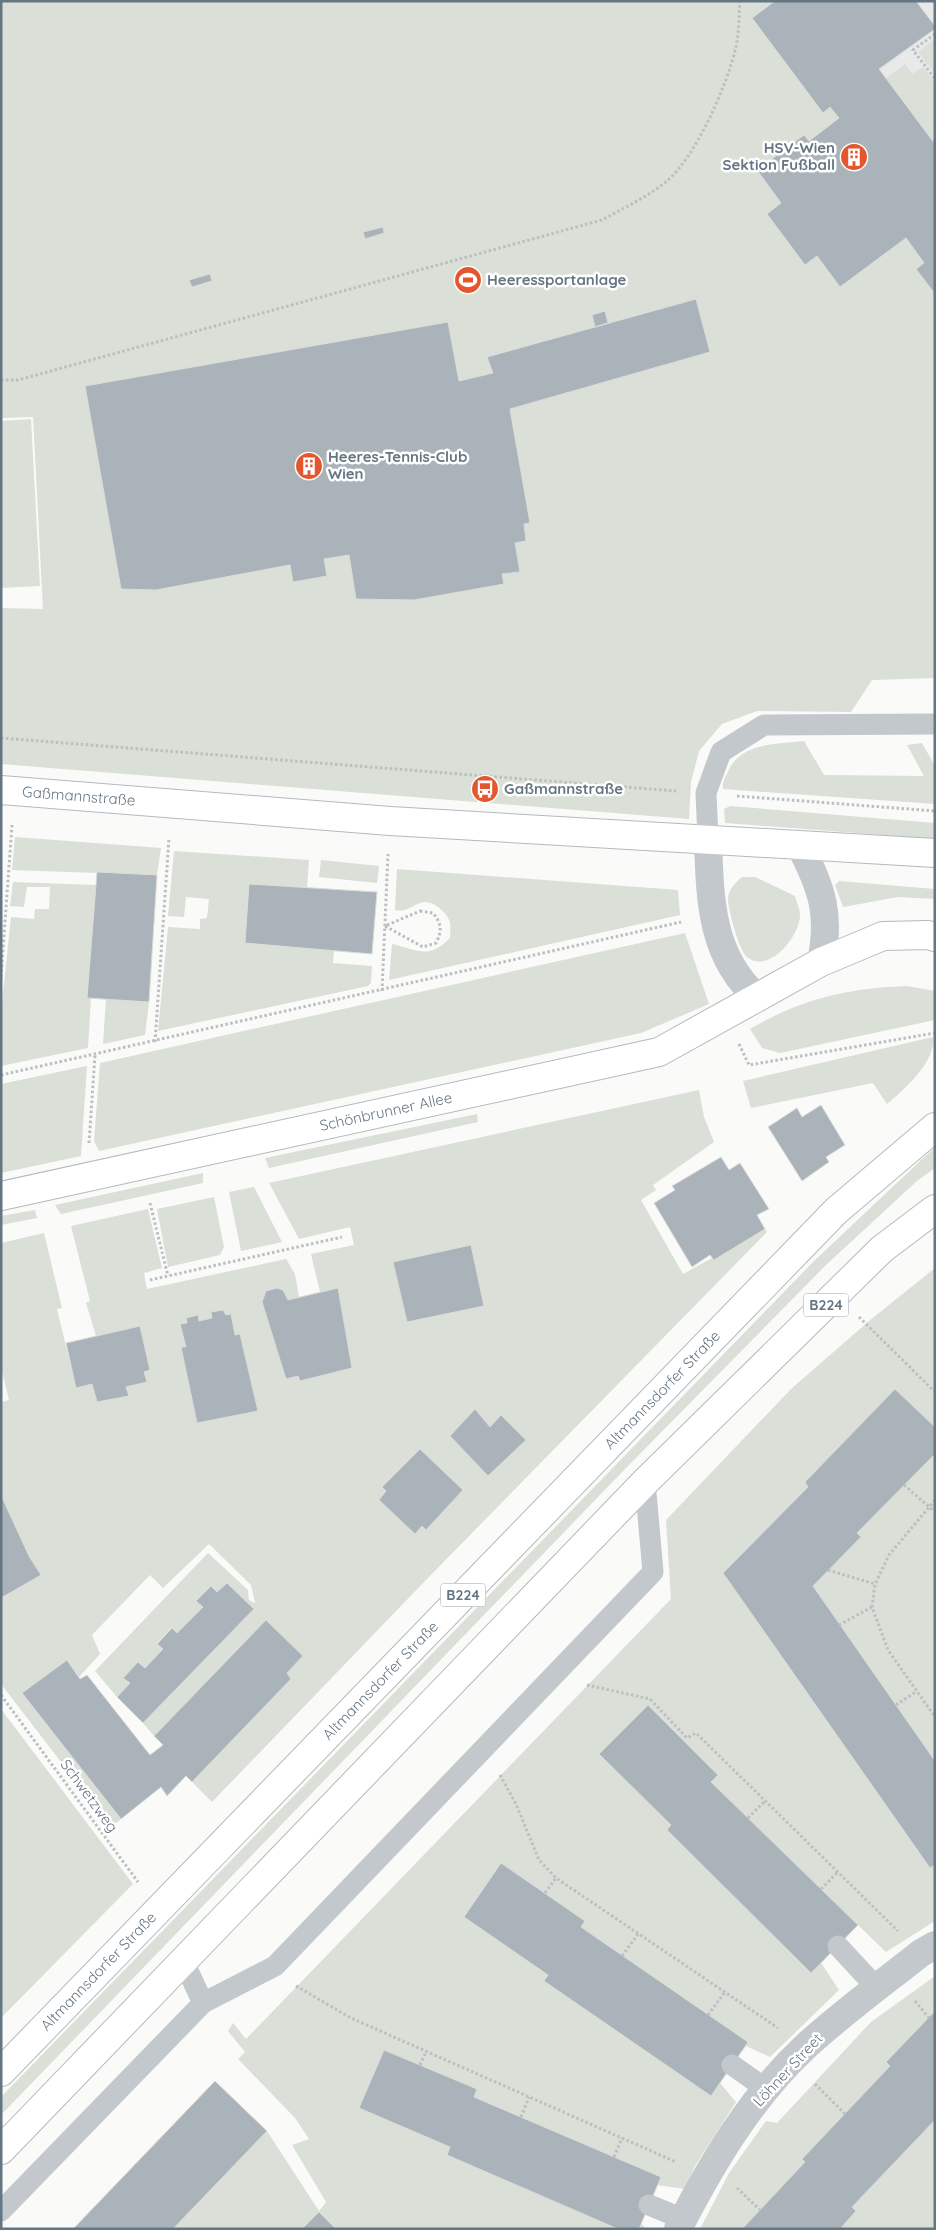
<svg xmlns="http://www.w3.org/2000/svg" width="936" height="2230" font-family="Quicksand,sans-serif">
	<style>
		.built { fill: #e8e9e9 }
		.green { fill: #dadfd7 }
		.building { fill: #aab3b9; stroke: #dcdcda }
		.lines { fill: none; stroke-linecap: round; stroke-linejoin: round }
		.secondary-casing { stroke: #b3babf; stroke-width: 30 }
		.primary-casing { stroke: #b5babe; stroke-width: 30 }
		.path { stroke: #bbbfc2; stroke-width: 3; stroke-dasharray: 2.5 2.5; stroke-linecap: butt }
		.lane { stroke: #c3c8cc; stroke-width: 21 }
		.street { stroke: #c3c8cc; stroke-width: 28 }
		.secondary { stroke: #fff; stroke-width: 28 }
		.primary { stroke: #fff; stroke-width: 28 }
		.labels { text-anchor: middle; stroke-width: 5; stroke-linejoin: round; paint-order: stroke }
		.shield { fill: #fff; stroke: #939fa8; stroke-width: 1 }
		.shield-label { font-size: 14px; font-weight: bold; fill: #657683 }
		.poi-label { font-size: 15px; font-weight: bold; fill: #657683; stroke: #fff; text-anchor: start }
		.street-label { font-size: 15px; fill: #657683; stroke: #fff }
	</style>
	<rect width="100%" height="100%" fill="#fafaf8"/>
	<path class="built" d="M 916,1 L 935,1 L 935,26 Z
		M 935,29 L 935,145 L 879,69 Z"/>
	<path class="green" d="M 1,1 L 916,1 L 935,29 L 879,70 L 886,78 L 905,64 L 912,74 L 923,67 L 935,83 L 935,678 L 872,680 L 851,712 L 757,711 L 722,724 L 699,751 L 691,782 L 689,819 L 1,764 L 1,608 L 43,609 L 33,417 L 1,418 Z
		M 935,39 L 935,74 L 918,52 Z
		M 31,419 L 40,586 L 1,588 L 1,421 Z
		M 804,741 L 824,775 L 924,776 L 907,745 L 922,743 L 935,766 L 935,804 L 723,789 C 722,783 724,779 727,774 C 738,743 775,744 804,741 Z
		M 730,806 L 935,823 L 935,839 L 725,823 L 724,809 Z
		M 15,837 L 161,848 L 157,875 L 12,870 Z
		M 174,851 L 309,860 L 307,888 L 249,884 L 245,942 L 334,950 L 333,963 L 372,966 L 371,983 L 368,986 L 158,1031 L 168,927 L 200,929 L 200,919 L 207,918 L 209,899 L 186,897 L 184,917 L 168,916 Z
		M 321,860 L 379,866 L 377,883 L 319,877 Z
		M 397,869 L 678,890 L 680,915 L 389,980 L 392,944 C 418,950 428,960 450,938 C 450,933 451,926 450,922 C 447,913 435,902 425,902 C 414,903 408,913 395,910 Z
		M 742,877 L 755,877 L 795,896 C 796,901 800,909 800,914 C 801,935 769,975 747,957 C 739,951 728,909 728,899 C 728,890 736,882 742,877 Z
		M 839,881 L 935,889 L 935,899 L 898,897 L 843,907 L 835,885 Z
		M 13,882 L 96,885 L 87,997 L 91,998 L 88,1048 L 1,1066 L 1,1013 L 11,917 L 34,919 L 35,909 L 49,909 L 50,887 L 27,887 L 24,907 L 10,906 Z
		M 685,933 L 709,1004 L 641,1033 L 99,1151 L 94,1141 L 100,1063 Z
		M 907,986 L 935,991 L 935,1020 L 780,1053 L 762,1048 L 750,1029 C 801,999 848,988 907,986 Z
		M 106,999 L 149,1002 L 145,1035 L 103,1044 Z
		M 933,1037 C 936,1062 904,1090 887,1104 L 873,1083 L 751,1108 L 743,1081 Z
		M 87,1066 L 81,1156 L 1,1173 L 1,1084 Z
		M 699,1090 L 704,1117 L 714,1142 L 653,1185 L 656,1190 L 641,1200 L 683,1274 L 765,1229 L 767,1232 L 425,1581 L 212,1802 L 192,1782 L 291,1679 L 287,1673 L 303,1656 L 266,1621 L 154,1736 L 143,1723 L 254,1609 L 227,1583 L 217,1592 L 211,1586 L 196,1601 L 203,1607 L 177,1633 L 171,1628 L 157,1643 L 163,1649 L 145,1668 L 138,1662 L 124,1677 L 130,1683 L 117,1697 L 95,1671 L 208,1553 L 248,1590 L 249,1600 L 255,1603 L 251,1585 L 209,1544 L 163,1588 L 150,1575 L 92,1635 L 100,1654 L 79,1677 L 67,1660 L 121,1819 L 111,1827 L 1,1684 L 1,1598 L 40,1575 L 29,1556 L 1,1495 L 1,1402 L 9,1400 L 1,1367 L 1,1243 L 44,1233 L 62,1308 L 57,1309 L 76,1388 L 92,1384 L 97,1402 L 128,1396 L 126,1387 L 147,1382 L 144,1372 L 150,1370 L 140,1326 L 96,1336 L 86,1303 L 90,1301 L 71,1226 L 148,1209 L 162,1268 L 144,1273 L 147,1289 L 286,1259 L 295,1274 L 299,1297 L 320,1292 L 311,1254 L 354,1245 L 350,1227 L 299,1239 L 269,1183 Z
		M 477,1114 L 478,1122 L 269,1168 L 265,1158 Z
		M 935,1147 L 935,1168 L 917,1181 L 826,1265 L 627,1467 L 1,2115 L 1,2097 L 814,1261 Z
		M 203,1173 L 203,1183 L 61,1214 L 55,1205 Z
		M 254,1187 L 282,1242 L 241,1251 L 229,1192 Z
		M 214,1197 L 224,1247 L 220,1255 L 168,1267 L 157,1209 Z
		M 35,1210 L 37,1218 L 1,1225 L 1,1216 Z
		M 935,1268 L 935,1921 L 886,1952 L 858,1925 L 821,1963 L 839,1990 L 770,2057 L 746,2046 L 720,2083 L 736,2102 L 695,2166 L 685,2189 L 657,2185 L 641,2224 L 647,2229 L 173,2229 L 267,2131 L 319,2211 L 326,2202 L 292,2145 L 309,2139 L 295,2118 L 238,2059 L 245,2052 L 228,2031 L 233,2023 L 246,2039 L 671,1599 L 666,1520 L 791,1389 L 869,1321 Z
		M 1,1709 L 133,1884 L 1,2018 Z
		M 935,1976 L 935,2229 L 700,2229 L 729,2173 L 766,2121 L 777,2123 L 871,2022 Z"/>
	<path class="building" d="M 775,1 L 916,1 L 935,26 L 935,29 L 879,69 L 935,144 L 935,294 L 916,269 L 924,263 L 906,238 L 840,287 L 817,256 L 805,265 L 767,214 L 781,203 L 757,170 L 804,135 L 809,141 L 839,118 L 830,107 L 823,113 L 752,18 Z
		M 383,227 L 384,233 L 365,239 L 363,232 Z
		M 210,274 L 212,281 L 192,287 L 189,280 Z
		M 696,299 L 710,352 L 510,409 L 530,523 L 524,524 L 526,541 L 515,543 L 520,572 L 502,574 L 504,584 L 414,600 L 356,599 L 349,555 L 324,559 L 327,576 L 293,582 L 290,565 L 156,590 L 121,589 L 85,386 L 448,322 L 459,381 L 493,373 L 487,357 Z
		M 605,311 L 608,323 L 595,327 L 592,315 Z
		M 97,872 L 157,875 L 149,1002 L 87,998 Z
		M 249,884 L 377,892 L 372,954 L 245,943 Z
		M 821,1105 L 845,1145 L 826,1157 L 829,1162 L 802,1181 L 768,1127 L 797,1108 L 802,1117 Z
		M 721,1157 L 729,1170 L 740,1163 L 769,1209 L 757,1215 L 765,1229 L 714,1260 L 710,1255 L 692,1267 L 654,1203 L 675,1190 L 672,1186 Z
		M 471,1245 L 484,1306 L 407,1322 L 393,1262 Z
		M 277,1288 L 283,1290 L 288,1300 L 338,1288 L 352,1368 L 300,1381 L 298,1376 L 286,1379 L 262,1302 L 266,1291 Z
		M 223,1310 L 226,1315 L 231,1314 L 235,1335 L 240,1334 L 258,1411 L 197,1423 L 181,1347 L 186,1347 L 180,1324 L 187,1323 L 186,1318 L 198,1315 L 199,1321 L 212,1318 L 211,1312 Z
		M 140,1326 L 150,1370 L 144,1372 L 147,1382 L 126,1387 L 129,1396 L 97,1402 L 92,1384 L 76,1388 L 66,1343 Z
		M 895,1389 L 935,1427 L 935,1454 L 857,1533 L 861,1537 L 813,1586 L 935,1761 L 935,1865 L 930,1868 L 723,1573 L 808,1487 L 805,1482 Z
		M 475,1409 L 490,1427 L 501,1415 L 526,1440 L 488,1476 L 450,1436 Z
		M 420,1449 L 463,1490 L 426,1530 L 422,1526 L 415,1534 L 379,1500 L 386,1491 L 382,1487 Z
		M 1,1495 L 29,1556 L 41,1575 L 1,1598 Z
		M 227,1583 L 254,1609 L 143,1723 L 117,1697 L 130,1683 L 123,1678 L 138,1662 L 145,1668 L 163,1649 L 157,1644 L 172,1628 L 177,1633 L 203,1607 L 196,1601 L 211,1586 L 217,1592 Z
		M 266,1620 L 303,1656 L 287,1673 L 291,1679 L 192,1782 L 186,1776 L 167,1796 L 161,1787 L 121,1819 L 22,1693 L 67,1660 L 80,1679 L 87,1675 L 150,1755 L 163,1745 L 154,1736 Z
		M 648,1705 L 718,1775 L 711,1782 L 858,1925 L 811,1973 L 667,1830 L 671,1825 L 599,1754 Z
		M 501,1863 L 585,1921 L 581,1927 L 748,2042 L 711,2096 L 544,1981 L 548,1975 L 464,1917 Z
		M 935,2011 L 935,2120 L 852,2207 L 856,2211 L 840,2229 L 742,2229 L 805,2162 L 802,2159 L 890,2066 L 886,2062 Z
		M 384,2050 L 477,2089 L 474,2097 L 661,2177 L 639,2229 L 618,2229 L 447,2155 L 450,2147 L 359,2108 Z
		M 215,2081 L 267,2131 L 173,2229 L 73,2229 Z
		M 319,2212 L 336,2229 L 302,2229 Z"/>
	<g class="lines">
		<g class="secondary-casing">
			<g id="secondary">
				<path id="s1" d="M 1,790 L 390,821 L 935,853"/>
				<path id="s2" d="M 1,1196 L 659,1052 L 821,962 L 883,936 L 928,935 L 935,937"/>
			</g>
		</g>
		<g class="primary-casing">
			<g id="primary">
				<path id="s3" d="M 1,2072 L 836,1211 L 935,1127"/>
				<path d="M 1,2150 L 645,1482 L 882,1249 L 935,1209"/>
			</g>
		</g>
		<path class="path" d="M 935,34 L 913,50 L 935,79
			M 1,380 L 18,380 L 602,220 C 624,208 647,197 667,181 C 697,155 727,85 736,47 C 739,32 739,16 740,1
			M 1,738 L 676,791
			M 737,796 L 935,811
			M 420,911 L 433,913 C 442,924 442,931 436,943 L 423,947 L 385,926 Z
			M 1,977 L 12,825
			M 382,991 L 388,854
			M 155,1042 L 169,838
			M 739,1044 L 749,1065 L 935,1033
			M 1,1075 L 681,922
			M 89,1143 L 95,1055
			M 150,1203 L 168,1276
			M 150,1280 L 342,1237
			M 859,1317 L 935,1392
			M 904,1485 L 935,1512
			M 935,1500 L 889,1555 L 875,1584 L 872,1607 L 888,1650 L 935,1717
			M 828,1570 L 875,1584
			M 839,1625 L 872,1607
			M 587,1685 L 650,1699 L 687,1738 L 696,1733 L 898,1931
			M 1,1695 L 138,1882
			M 896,1705 L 917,1691
			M 500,1775 L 516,1804 L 539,1860 L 556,1878 L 778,2028
			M 748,1818 L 765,1801
			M 821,1889 L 838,1872
			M 545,1893 L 556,1878
			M 622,1956 L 638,1934
			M 296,1986 L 351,2018 L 676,2162
			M 915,2001 L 929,2018
			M 708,2015 L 725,1992
			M 420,2065 L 426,2052
			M 815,2084 L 845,2114
			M 521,2117 L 529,2097
			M 614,2157 L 622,2138
			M 737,2188 L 760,2210"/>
		<path class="lane" d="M 708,839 L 706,793 L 721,752 L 764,725 L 935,724
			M 838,1946 L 877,1988
			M 183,1960 L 203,2003
			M 732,2065 L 766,2089
			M 649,2205 L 683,2219
			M 1,2211 L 203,2003 L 275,1966 L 653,1572 L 645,1482"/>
		<path class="street" d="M 708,839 C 710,898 710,956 758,998
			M 800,846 C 822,888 831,915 821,962
			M 678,2229 C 712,2163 751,2097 806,2046 C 842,2013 882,1984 921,1953 L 935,1945"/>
		<use href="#secondary" class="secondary"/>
		<use href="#primary" class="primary"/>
	</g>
	<defs>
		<g id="building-disc" transform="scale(1.4375)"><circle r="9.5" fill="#e4572e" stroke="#fff"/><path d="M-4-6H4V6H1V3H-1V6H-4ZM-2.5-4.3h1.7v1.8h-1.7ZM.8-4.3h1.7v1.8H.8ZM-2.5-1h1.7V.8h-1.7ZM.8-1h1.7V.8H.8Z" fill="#fff"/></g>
		<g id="stadium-disc" transform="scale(1.4375)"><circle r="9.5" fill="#e4572e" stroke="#fff"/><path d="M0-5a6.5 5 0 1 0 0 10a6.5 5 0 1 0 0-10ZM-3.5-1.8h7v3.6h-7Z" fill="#fff"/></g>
		<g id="bus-disc" transform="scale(1.4375)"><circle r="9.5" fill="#e4572e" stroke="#fff"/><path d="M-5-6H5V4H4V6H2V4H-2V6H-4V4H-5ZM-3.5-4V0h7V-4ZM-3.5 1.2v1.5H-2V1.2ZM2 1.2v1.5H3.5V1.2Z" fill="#fff"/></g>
	</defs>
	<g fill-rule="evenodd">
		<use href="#building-disc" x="854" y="157"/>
		<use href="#stadium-disc" x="468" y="280"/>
		<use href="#building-disc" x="309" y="466"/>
		<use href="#bus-disc" x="485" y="789"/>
	</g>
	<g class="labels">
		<g class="shield">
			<rect x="803.5" y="1293.5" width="45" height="23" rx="4"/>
			<rect x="440.5" y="1583.5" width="45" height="23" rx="4"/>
		</g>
		<g class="shield-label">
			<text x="826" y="1310">B224</text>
			<text x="463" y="1600">B224</text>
		</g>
		<g class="poi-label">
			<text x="835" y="153" text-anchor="end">HSV-Wien<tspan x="835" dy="17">Sektion Fußball</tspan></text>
			<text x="487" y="285">Heeressportanlage</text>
			<text x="328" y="462">Heeres-Tennis-Club<tspan x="328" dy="17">Wien</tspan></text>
			<text x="504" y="794">Gaßmannstraße</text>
		</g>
		<g class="street-label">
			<text dy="5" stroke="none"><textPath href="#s1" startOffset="78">Gaßmannstraße</textPath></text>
			<text dy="5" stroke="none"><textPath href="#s2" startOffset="394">Schönbrunner Allee</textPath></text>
			<text dy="5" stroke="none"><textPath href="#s3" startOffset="950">Altmannsdorfer Straße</textPath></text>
			<text dy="5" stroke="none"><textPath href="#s3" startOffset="545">Altmannsdorfer Straße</textPath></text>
			<text transform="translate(89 1796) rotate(54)" y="5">Schwetzweg</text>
			<text dy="5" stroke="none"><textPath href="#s3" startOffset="140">Altmannsdorfer Straße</textPath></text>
			<text transform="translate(788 2070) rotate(-47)" y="5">Löhner Street</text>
		</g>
	</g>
	<rect width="936" height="2230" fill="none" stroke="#657683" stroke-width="5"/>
</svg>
